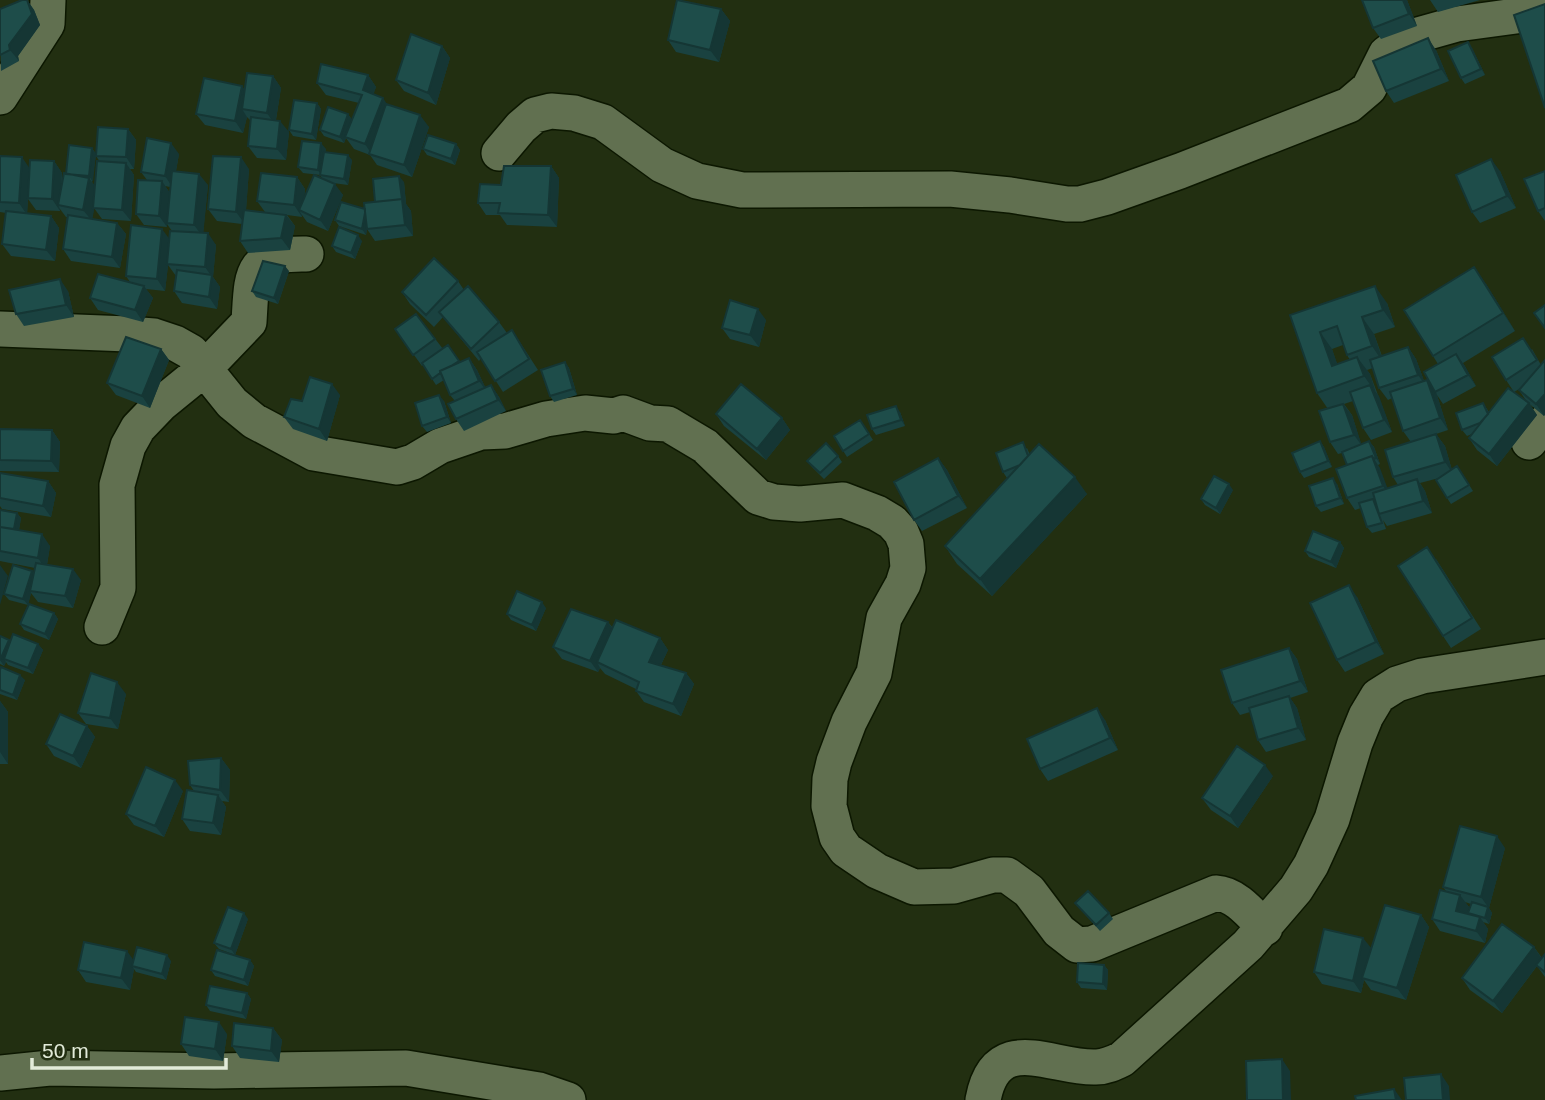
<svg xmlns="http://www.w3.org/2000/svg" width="1545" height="1100" font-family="Helvetica,sans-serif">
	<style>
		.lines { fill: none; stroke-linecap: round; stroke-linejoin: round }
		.minor-casing { stroke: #0c1700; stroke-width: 38 }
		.minor { stroke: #617050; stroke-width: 35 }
		.wall { fill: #1a4240; fill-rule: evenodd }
		.shaded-wall { fill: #153634 }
		.building { fill: #1e4d4a; stroke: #153634; stroke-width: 2 }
	</style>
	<rect width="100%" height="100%" fill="#222f11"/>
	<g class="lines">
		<g class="minor-casing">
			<path id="minor" d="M 0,97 L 47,24 L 48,0
				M 499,153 L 521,127 L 535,115 L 551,111 L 574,113 L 603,122 L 662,165 L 697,181 L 742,190 L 950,189 L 1010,195 L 1067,204 L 1080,204 L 1107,197 L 1180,171 L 1349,105 L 1369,88 L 1386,54 L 1407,38 L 1457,24 L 1545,12
				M 0,329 L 128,334 L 154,336 L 175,343 L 191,352 L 232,403 L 254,421 L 314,453 L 397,467 L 413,462 L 440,446 L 481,432 L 505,431 L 546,419 L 585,413 L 614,416 L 623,413 L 650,423 L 668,424 L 705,446 L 758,497 L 774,502 L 800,504 L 843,500 L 877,513 L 892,522 L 901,532 L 906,544 L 908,568 L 903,584 L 884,618 L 874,673 L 849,722 L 834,762 L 830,779 L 829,806 L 837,837 L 846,850 L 877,871 L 914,887 L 954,886 L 993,875 L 1007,875 L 1029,891 L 1059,931 L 1077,945 L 1092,944 L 1216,893 C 1236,894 1252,915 1265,928
				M 1529,442 L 1545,422
				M 102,627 L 118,588 L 117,485 L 128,446 L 138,428 L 161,404 L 204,369 L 249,322 C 252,273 249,253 306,254
				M 0,1073 L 50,1068 L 214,1071 L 406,1068 L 539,1090 L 568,1100
				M 983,1100 C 996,1029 1052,1069 1096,1067 C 1106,1067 1114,1063 1122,1059 L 1248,945 L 1296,889 L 1311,865 L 1332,819 L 1355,743 L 1366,716 L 1378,696 L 1397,684 L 1422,676 L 1545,657"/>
		</g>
		<use href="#minor" class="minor"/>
	</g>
	<path class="wall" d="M 27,0 L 34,10 L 40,25 L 18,56 L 19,61 L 1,71 L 0,9 Z
		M 1362,0 L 1407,0 L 1417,26 L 1381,39 L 1373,28 Z
		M 1430,0 L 1480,0 L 1438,12 Z
		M 721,9 L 730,21 L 719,62 L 676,52 L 668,40 Z
		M 442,46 L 450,58 L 436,105 L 404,91 L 396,80 Z
		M 1472,48 L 1485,75 L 1465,84 L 1461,78 Z
		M 1436,50 L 1449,81 L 1394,103 L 1386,91 Z
		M 368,75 L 376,87 L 373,94 L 387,104 L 429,127 L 412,177 L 377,165 L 370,155 L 354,149 L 346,138 L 344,143 L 324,136 L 320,130 L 348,114 L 352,120 L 359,103 L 326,95 L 317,83 Z
		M 273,76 L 281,88 L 276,120 L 289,132 L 286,160 L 257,158 L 248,146 L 251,121 L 247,117 L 243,133 L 205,125 L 196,114 L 245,89 Z
		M 317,103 L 321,109 L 316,140 L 293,136 L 289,130 Z
		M 128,129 L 136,140 L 134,169 L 130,169 L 134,175 L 131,221 L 102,219 L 94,208 L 92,219 L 117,223 L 126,234 L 120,268 L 71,261 L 63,249 L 67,217 L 66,217 L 60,209 L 60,211 L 36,210 L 28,199 L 27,214 L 51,216 L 59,228 L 55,261 L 11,256 L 2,244 L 6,213 L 0,212 L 0,156 L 30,169 L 54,161 L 62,173 L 62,184 L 66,174 L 92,148 L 96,154 L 92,182 L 95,186 L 100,162 L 96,156 Z
		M 456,144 L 460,150 L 455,165 L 427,155 L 423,149 Z
		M 326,149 L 325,152 L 352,160 L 348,185 L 333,183 L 343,195 L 328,231 L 307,222 L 302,215 L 302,217 L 287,215 L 295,226 L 290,250 L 248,253 L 240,241 L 242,224 L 217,221 L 208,209 L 249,169 L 246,210 L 265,212 L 257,201 L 297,177 L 305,189 L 304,199 L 322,178 L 320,175 L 303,173 L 298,167 Z
		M 179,154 L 176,171 L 208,185 L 203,233 L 216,245 L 213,277 L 220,287 L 217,309 L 182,303 L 174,291 L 176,276 L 168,265 L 165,291 L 146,289 L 153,298 L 143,322 L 98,310 L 90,298 L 130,282 L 126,276 L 169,239 L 172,231 L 167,224 L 167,227 L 144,225 L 136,214 L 147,180 L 141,172 ZM 165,186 L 170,187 L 170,193 Z
		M 551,166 L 559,178 L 557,227 L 507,225 L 500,215 L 486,215 L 478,203 L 501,185 Z
		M 1500,171 L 1516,208 L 1480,223 L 1472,212 Z
		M 1545,171 L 1545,221 L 1538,211 Z
		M 404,182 L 406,204 L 411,211 L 413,236 L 375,241 L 367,229 L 366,235 L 339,226 L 335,220 L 365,209 Z
		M 362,241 L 355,259 L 336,252 L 332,246 Z
		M 289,271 L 278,304 L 256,297 L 252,291 Z
		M 458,281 L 464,290 L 499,322 L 507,333 L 512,330 L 538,370 L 503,392 L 481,358 L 479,361 L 443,317 L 434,327 L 410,304 L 402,292 Z
		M 1486,284 L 1515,331 L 1463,363 L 1476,386 L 1443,404 L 1437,395 L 1448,430 L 1421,439 L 1436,434 L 1445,446 L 1452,470 L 1457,466 L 1473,491 L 1451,504 L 1447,498 L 1439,478 L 1420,483 L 1425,491 L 1432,513 L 1387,526 L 1383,520 L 1386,529 L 1372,533 L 1367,527 L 1361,508 L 1355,510 L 1347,498 L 1347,465 L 1342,453 L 1338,454 L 1330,442 L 1328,409 L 1317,393 L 1290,315 L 1387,303 L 1395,327 L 1374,334 L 1382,356 L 1408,347 L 1416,359 L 1424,381 L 1427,380 L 1438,364 L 1433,356 ZM 1343,345 L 1347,355 L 1350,360 L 1337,364 L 1332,349 ZM 1373,368 L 1379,388 L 1388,400 L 1392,398 L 1403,431 L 1411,442 L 1393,477 L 1398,485 L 1387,488 L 1378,465 L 1380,464 L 1374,447 L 1369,441 L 1361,444 L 1352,415 L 1344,404 L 1353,401 L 1363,428 L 1371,440 L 1392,432 L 1370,374 L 1367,370 Z
		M 68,291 L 74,317 L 24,326 L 16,314 Z
		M 416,314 L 443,349 L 448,345 L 460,362 L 469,358 L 477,370 L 485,387 L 491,385 L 499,397 L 506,411 L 464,431 L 456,419 L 455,401 L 450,395 L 444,380 L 436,385 L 423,365 L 422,366 L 395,329 Z
		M 766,320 L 759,347 L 730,339 L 722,328 Z
		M 161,349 L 169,360 L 150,408 L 116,395 L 107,383 Z
		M 1532,349 L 1541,365 L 1545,360 L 1544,416 L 1527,402 L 1519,390 L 1521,388 L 1514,392 L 1506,380 Z
		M 565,362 L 569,368 L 577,395 L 554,402 L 550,396 Z
		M 340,395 L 327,441 L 293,429 L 284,417 L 302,401 Z
		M 444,401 L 451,423 L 427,432 L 422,426 Z
		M 1483,403 L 1489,412 L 1529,403 L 1537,415 L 1497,466 L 1477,450 L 1469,438 L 1472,434 L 1467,436 L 1462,430 Z
		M 900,412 L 905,426 L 876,435 L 872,429 Z
		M 716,414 L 782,418 L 790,430 L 766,460 L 724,426 Z
		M 860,420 L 873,440 L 847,457 L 834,436 Z
		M 0,429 L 52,430 L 60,442 L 59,472 L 0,471 Z
		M 1320,441 L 1324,447 L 1332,467 L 1304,478 L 1300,472 Z
		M 1027,448 L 1030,455 L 1087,494 L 992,596 L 957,564 L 945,546 L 1009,477 L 1007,478 L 1003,472 Z
		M 838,456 L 842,462 L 824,479 L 812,467 L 807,461 Z
		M 938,458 L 947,470 L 967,508 L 922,531 L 914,520 Z
		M 0,473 L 48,481 L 56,493 L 51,517 L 2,509 L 0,506 Z
		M 1337,484 L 1344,504 L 1321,512 L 1316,506 Z
		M 1233,490 L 1220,514 L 1205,505 L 1201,499 Z
		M 0,510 L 17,513 L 21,518 L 19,530 L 50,546 L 47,565 L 81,580 L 73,608 L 38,602 L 31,593 L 28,605 L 9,600 L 4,594 L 32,571 L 34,573 L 35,568 L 0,561 Z
		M 1340,542 L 1344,548 L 1336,568 L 1309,557 L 1305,551 Z
		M 1436,559 L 1481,629 L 1451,648 L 1443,636 Z
		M 1357,597 L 1384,654 L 1345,672 L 1337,660 Z
		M 546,608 L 536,631 L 511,620 L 507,614 Z
		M 54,613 L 58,619 L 49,640 L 24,630 L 20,624 Z
		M 608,622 L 613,628 L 660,638 L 668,650 L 661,665 L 686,673 L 694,684 L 681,716 L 644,702 L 636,691 L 636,689 L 605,674 L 600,668 L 598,672 L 562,659 L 553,647 Z
		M 0,636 L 10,641 L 38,644 L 43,650 L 33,674 L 8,665 L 6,662 L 4,666 L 0,664 Z
		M 1289,648 L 1297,659 L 1308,692 L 1290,698 L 1297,708 L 1306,740 L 1266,752 L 1258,740 L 1250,712 L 1240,715 L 1232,703 Z
		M 0,670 L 25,680 L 17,700 L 0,694 Z
		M 126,694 L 118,729 L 86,724 L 78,713 Z
		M 0,701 L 8,712 L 8,764 L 0,764 Z
		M 1105,720 L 1118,750 L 1048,781 L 1040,769 Z
		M 87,726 L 95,737 L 81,768 L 54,756 L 46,744 Z
		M 221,758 L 230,770 L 229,802 L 222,801 L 226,807 L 221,835 L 190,831 L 182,819 L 194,791 L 190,785 Z
		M 1273,776 L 1238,828 L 1211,810 L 1202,798 Z
		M 183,791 L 164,837 L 134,825 L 126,814 Z
		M 1505,848 L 1489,908 L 1492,913 L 1489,924 L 1483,922 L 1488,929 L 1485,943 L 1440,931 L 1432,919 L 1446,891 L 1443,887 ZM 1465,902 L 1471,904 L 1468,913 L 1470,915 L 1467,914 L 1469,907 Z
		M 1075,903 L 1109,913 L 1113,919 L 1100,931 Z
		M 1421,915 L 1429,927 L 1406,1000 L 1371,990 L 1364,980 L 1361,993 L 1322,984 L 1314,972 L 1371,949 Z
		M 248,919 L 235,955 L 219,949 L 214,943 Z
		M 1534,947 L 1542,958 L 1545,954 L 1545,977 L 1537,966 L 1502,1013 L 1470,990 L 1462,978 Z
		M 133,960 L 171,961 L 166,980 L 136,972 L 134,969 L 130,990 L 86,982 L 78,970 Z
		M 250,960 L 254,966 L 248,986 L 215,976 L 211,970 Z
		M 1104,965 L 1108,970 L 1107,990 L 1081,988 L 1077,982 Z
		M 247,993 L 251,999 L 246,1019 L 210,1011 L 206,1005 Z
		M 273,1028 L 282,1040 L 279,1062 L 240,1058 L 232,1046 Z
		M 227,1034 L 223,1061 L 189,1056 L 181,1044 Z"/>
	<path class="shaded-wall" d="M 27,0 L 34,10 L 40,25 L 18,56 L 19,61 L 10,50 L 9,45 Z
		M 1403,0 L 1407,0 L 1417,26 L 1409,14 Z
		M 721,9 L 730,21 L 719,62 L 710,50 Z
		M 1428,38 L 1436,50 L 1449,81 L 1441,69 Z
		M 1468,42 L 1472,48 L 1485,75 L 1481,69 Z
		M 442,46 L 450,58 L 436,105 L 428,93 Z
		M 368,75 L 376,87 L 371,102 L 363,90 Z
		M 273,76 L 281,88 L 275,125 L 267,113 Z
		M 242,86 L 251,97 L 242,109 L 247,117 L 243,133 L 235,121 Z
		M 383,98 L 391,110 L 372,155 L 365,144 Z
		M 317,103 L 321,109 L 316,140 L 312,134 Z
		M 348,114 L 352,120 L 344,143 L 340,137 Z
		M 420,115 L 429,127 L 412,177 L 404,165 Z
		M 280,121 L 289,132 L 286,160 L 277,149 Z
		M 128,129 L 136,140 L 134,169 L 126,157 Z
		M 171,143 L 179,154 L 173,188 L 165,176 Z
		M 321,143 L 326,149 L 322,176 L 318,170 Z
		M 456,144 L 460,150 L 455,165 L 451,159 Z
		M 92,148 L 96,154 L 93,182 L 89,176 Z
		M 348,155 L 352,160 L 348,185 L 344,179 Z
		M 22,157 L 30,169 L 27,215 L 19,203 Z
		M 241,157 L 249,169 L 245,224 L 236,212 Z
		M 1491,159 L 1500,171 L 1516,208 L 1507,196 Z
		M 54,161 L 62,173 L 60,206 L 58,205 L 60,209 L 60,211 L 52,199 Z
		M 126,163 L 134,175 L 131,221 L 122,210 Z
		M 551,166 L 559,178 L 557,227 L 548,215 Z
		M 199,174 L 208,185 L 203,237 L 194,225 Z
		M 399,176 L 404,182 L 406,204 L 411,211 L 413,236 L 405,225 Z
		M 297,177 L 305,189 L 303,212 L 299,210 L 302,215 L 302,217 L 294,205 Z
		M 89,178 L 98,190 L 92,221 L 83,210 Z
		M 162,181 L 170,193 L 167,227 L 159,216 Z
		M 335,184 L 343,195 L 328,231 L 320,220 Z
		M 366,209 L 370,215 L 366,235 L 362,229 Z
		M 286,215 L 295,226 L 290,250 L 281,238 Z
		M 51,216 L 59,228 L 55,261 L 46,250 Z
		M 117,223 L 126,234 L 120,268 L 112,257 Z
		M 162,229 L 171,241 L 165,291 L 157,279 Z
		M 208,233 L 216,245 L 213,277 L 220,287 L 217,309 L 209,297 L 212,277 L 205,267 Z
		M 358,235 L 362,241 L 355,259 L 351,253 Z
		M 285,266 L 289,271 L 278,304 L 274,298 Z
		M 1474,267 L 1486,284 L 1515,331 L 1503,313 Z
		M 60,279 L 68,291 L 74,317 L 66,305 Z
		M 144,286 L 153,298 L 143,322 L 135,310 Z
		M 1375,286 L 1387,303 L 1395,327 L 1383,310 Z
		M 758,309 L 766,320 L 759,347 L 750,335 Z
		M 1362,317 L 1374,334 L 1384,364 L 1372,346 Z
		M 1320,332 L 1332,349 L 1344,383 L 1332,366 Z
		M 1408,347 L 1416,359 L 1426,386 L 1418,375 Z
		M 161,349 L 169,360 L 150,408 L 142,396 Z
		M 1456,354 L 1465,366 L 1476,386 L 1468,375 Z
		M 1357,357 L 1370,374 L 1376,393 L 1364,376 Z
		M 469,358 L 477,370 L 488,393 L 479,381 Z
		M 565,362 L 569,368 L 577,395 L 573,389 Z
		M 1427,380 L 1436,392 L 1448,430 L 1440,418 Z
		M 332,384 L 340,395 L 327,441 L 319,429 Z
		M 491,385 L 499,397 L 506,411 L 498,400 Z
		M 1370,385 L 1379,396 L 1392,432 L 1384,420 Z
		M 1545,394 L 1545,415 L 1544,416 L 1536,404 Z
		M 439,395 L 444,401 L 451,423 L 447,417 Z
		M 1529,403 L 1537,415 L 1497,466 L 1489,454 Z
		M 1343,404 L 1352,415 L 1362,446 L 1354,435 Z
		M 896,406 L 900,412 L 905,426 L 901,420 Z
		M 782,418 L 790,430 L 766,460 L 757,449 Z
		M 52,430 L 60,442 L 59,472 L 51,461 Z
		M 1436,434 L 1445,446 L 1453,474 L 1445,462 Z
		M 1320,441 L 1324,447 L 1332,467 L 1328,461 Z
		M 1369,441 L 1374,447 L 1380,464 L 1376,458 Z
		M 1372,456 L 1380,468 L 1391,498 L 1383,486 Z
		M 938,458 L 947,470 L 967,508 L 958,496 Z
		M 1075,477 L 1087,494 L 992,596 L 980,579 Z
		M 1333,478 L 1337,484 L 1344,504 L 1340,498 Z
		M 1417,479 L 1425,491 L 1432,513 L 1423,501 Z
		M 48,481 L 56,493 L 51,517 L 43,506 Z
		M 1229,484 L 1233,490 L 1220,514 L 1216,508 Z
		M 17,513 L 21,518 L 18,536 L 14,530 Z
		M 42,534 L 50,546 L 46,570 L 38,558 Z
		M 1340,542 L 1344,548 L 1336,568 L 1331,562 Z
		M 0,565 L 8,576 L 0,605 Z
		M 73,569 L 81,580 L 73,608 L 65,596 Z
		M 32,571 L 36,577 L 30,591 L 31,593 L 28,605 L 23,599 Z
		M 1349,585 L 1357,597 L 1384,654 L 1376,642 Z
		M 542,602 L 546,608 L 536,631 L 532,625 Z
		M 54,613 L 58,619 L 49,640 L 45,634 Z
		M 608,622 L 616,634 L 597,662 L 600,668 L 598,672 L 590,661 Z
		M 660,638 L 668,650 L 657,673 L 649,662 Z
		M 9,640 L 13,645 L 4,659 L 6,662 L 4,666 L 0,660 Z
		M 38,644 L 43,650 L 33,674 L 28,668 Z
		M 1289,648 L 1297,659 L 1308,692 L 1300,681 Z
		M 686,673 L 694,684 L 681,716 L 673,704 Z
		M 20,675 L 25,680 L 17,700 L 13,695 Z
		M 117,682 L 126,694 L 118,729 L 110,718 Z
		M 1289,696 L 1297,708 L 1306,740 L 1298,728 Z
		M 0,701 L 8,712 L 8,764 L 0,752 Z
		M 1097,708 L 1105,720 L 1118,750 L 1110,738 Z
		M 87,726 L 95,737 L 81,768 L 73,756 Z
		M 221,758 L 230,770 L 229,802 L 220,790 Z
		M 1265,765 L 1273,776 L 1238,828 L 1230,816 Z
		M 175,780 L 183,791 L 164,837 L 155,826 Z
		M 218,795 L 226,807 L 221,835 L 213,823 Z
		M 1497,836 L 1505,848 L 1489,908 L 1492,913 L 1489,924 L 1485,918 L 1488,907 L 1481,897 Z
		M 1460,895 L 1469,907 L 1464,923 L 1456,911 Z
		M 244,913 L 248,919 L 235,955 L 231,949 Z
		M 1421,915 L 1429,927 L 1406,1000 L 1397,988 Z
		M 1480,917 L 1488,929 L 1485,943 L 1476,931 Z
		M 1363,938 L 1372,949 L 1362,978 L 1364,980 L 1361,993 L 1353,981 Z
		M 1534,947 L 1542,959 L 1502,1013 L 1493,1001 Z
		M 127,951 L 135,962 L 132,966 L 134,969 L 130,990 L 121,978 Z
		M 167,955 L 171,961 L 166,980 L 162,974 Z
		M 250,960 L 254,966 L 248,986 L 244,980 Z
		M 1104,965 L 1108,970 L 1107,990 L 1103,984 Z
		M 247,993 L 251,999 L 246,1019 L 242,1013 Z
		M 219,1022 L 227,1034 L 223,1061 L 215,1049 Z
		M 273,1028 L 282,1040 L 279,1062 L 271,1051 Z
		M 1282,1059 L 1290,1071 L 1291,1100 L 1283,1100 Z
		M 1441,1074 L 1449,1086 L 1450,1100 L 1443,1100 Z
		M 1394,1089 L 1402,1100 L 1396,1100 Z"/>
	<path class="building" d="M 22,0 L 27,0 L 32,14 L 9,45 L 10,50 L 0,55 L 0,9 Z
		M 677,0 L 721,9 L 710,50 L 668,40 Z
		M 1362,0 L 1403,0 L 1409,14 L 1373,28 Z
		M 1545,4 L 1545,108 L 1514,15 Z
		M 411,34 L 442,46 L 428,93 L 396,80 Z
		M 1428,38 L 1441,69 L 1386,91 L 1373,61 Z
		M 1468,42 L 1481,69 L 1461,78 L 1448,51 Z
		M 321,64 L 368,75 L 363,90 L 383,98 L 365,144 L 345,137 L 362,95 L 317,83 Z
		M 247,73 L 273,76 L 267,113 L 242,109 Z
		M 204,78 L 242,86 L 235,121 L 196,114 Z
		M 294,100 L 317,103 L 312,134 L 289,130 Z
		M 386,104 L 420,115 L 404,165 L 369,154 Z
		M 328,107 L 348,114 L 340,137 L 320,130 Z
		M 251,117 L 280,121 L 277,149 L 248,146 Z
		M 98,127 L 128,129 L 126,157 L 96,156 Z
		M 428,135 L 456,144 L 451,159 L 423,149 Z
		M 147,138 L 171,143 L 165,176 L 141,172 Z
		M 302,141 L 321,143 L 318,170 L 298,167 Z
		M 69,145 L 92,148 L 89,176 L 66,174 Z
		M 324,152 L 348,155 L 344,179 L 320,175 Z
		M 0,156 L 22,157 L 19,203 L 0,202 Z
		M 213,156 L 241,157 L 236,212 L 208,209 Z
		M 1491,159 L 1507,196 L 1472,212 L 1456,175 Z
		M 30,160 L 54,161 L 52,199 L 28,198 Z
		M 97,161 L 126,163 L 122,210 L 93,208 Z
		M 504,166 L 551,166 L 548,215 L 498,213 L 500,203 L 478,203 L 480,184 L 501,185 Z
		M 172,171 L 199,174 L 194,225 L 167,223 Z
		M 1545,171 L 1545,208 L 1538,211 L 1524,179 Z
		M 64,173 L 89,178 L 83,210 L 58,205 Z
		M 261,173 L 297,177 L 294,205 L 257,201 Z
		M 314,175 L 335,184 L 320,220 L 299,210 Z
		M 399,176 L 402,199 L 375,202 L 373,179 Z
		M 138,180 L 162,181 L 159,216 L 136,214 Z
		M 402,199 L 405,225 L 367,229 L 364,203 Z
		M 341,202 L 365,209 L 365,213 L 362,229 L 335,220 Z
		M 244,210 L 286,215 L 281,238 L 240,241 Z
		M 6,211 L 51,216 L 46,250 L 2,244 Z
		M 68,215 L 117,223 L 112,257 L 63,249 Z
		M 131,225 L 162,229 L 157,279 L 126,276 Z
		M 339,227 L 358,235 L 351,253 L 332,246 Z
		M 170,231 L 208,233 L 205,267 L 167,264 Z
		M 434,258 L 458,281 L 426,315 L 402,292 Z
		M 263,261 L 285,266 L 274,298 L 252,291 Z
		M 1474,267 L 1503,313 L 1433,356 L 1404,310 Z
		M 177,270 L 212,275 L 209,297 L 174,291 Z
		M 98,274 L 144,286 L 135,310 L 90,298 Z
		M 60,279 L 66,305 L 16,314 L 9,290 Z
		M 468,286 L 499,322 L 471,349 L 439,312 Z
		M 1375,286 L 1383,310 L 1362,317 L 1372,346 L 1347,355 L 1337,326 L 1320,332 L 1332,366 L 1357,357 L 1364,376 L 1317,393 L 1290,315 Z
		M 730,300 L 758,309 L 750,335 L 722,328 Z
		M 1545,305 L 1545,328 L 1534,313 Z
		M 416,314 L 435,339 L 413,355 L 395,329 Z
		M 512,330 L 529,359 L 495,381 L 477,352 Z
		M 126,337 L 161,349 L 142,396 L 107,383 Z
		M 1523,338 L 1537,360 L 1506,380 L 1492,357 Z
		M 448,345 L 459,361 L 451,366 L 440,371 L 440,373 L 432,379 L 422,363 Z
		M 1408,347 L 1418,375 L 1379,388 L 1370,360 Z
		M 1456,354 L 1468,375 L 1435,392 L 1424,372 Z
		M 469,358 L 479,381 L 450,395 L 440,371 Z
		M 1545,360 L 1545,394 L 1536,404 L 1519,390 Z
		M 565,362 L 573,389 L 550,396 L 541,370 Z
		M 310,377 L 332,384 L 319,429 L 284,417 L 291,399 L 302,401 Z
		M 1427,380 L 1440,418 L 1403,431 L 1390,392 Z
		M 741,384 L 782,418 L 757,449 L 716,414 Z
		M 491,385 L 498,400 L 456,419 L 448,404 Z
		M 1370,385 L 1384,420 L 1363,428 L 1350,392 Z
		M 1508,388 L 1529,403 L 1489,454 L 1469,438 Z
		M 439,395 L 447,417 L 422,426 L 415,403 Z
		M 1483,403 L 1488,414 L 1480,423 L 1462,430 L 1456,413 Z
		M 1343,404 L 1354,435 L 1330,442 L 1319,411 Z
		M 896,406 L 901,420 L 872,429 L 867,415 Z
		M 860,420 L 869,434 L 843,451 L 834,436 Z
		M 0,429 L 52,430 L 51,461 L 0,460 Z
		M 1436,434 L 1445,462 L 1393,477 L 1385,450 Z
		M 1320,441 L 1328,461 L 1300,472 L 1292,453 Z
		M 1369,441 L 1376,458 L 1374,459 L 1372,456 L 1347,465 L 1342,452 Z
		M 1023,442 L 1028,456 L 1020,465 L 1003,472 L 996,453 Z
		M 826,443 L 838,456 L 820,473 L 807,461 Z
		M 1039,444 L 1075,477 L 980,579 L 945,546 Z
		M 1372,456 L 1383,486 L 1347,498 L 1336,469 Z
		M 938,458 L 958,496 L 914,520 L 894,482 Z
		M 1457,466 L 1469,485 L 1447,498 L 1436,480 Z
		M 0,473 L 48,481 L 43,506 L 0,498 Z
		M 1214,476 L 1229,484 L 1216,508 L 1201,499 Z
		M 1333,478 L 1340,498 L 1316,506 L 1309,486 Z
		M 1417,479 L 1423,501 L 1379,514 L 1373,493 Z
		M 1373,499 L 1382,523 L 1367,527 L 1359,503 Z
		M 0,510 L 17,513 L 14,529 L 0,527 Z
		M 0,527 L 42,534 L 38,558 L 0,551 Z
		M 1313,531 L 1340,542 L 1331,562 L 1305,551 Z
		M 1427,547 L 1472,618 L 1443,636 L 1398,566 Z
		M 36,563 L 73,569 L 65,596 L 30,591 Z
		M 13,565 L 32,571 L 23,599 L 4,594 Z
		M 1349,585 L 1376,642 L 1337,660 L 1310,603 Z
		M 517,591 L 542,602 L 532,625 L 507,614 Z
		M 29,604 L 54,613 L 45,634 L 20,624 Z
		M 571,609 L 608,622 L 590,661 L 553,647 Z
		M 616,620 L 660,638 L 649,662 L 686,673 L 673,704 L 636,691 L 639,682 L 597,662 Z
		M 13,634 L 38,644 L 28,668 L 4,659 Z
		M 0,636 L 9,640 L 0,660 Z
		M 1289,648 L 1300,681 L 1232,703 L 1221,670 Z
		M 1,667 L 20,675 L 13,695 L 0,690 L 0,670 Z
		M 91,673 L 117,682 L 110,718 L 78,713 Z
		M 1289,696 L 1298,728 L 1258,740 L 1249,708 Z
		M 1097,708 L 1110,738 L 1040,769 L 1027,739 Z
		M 60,714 L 87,726 L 73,756 L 46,744 Z
		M 1237,746 L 1265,765 L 1230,816 L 1202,798 Z
		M 221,758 L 220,790 L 190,785 L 188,761 Z
		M 146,767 L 175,780 L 155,826 L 126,814 Z
		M 187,790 L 218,795 L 213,823 L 182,819 Z
		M 1460,826 L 1497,836 L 1481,897 L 1443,887 Z
		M 1440,890 L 1460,895 L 1456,911 L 1480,917 L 1476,931 L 1432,919 Z
		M 1088,891 L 1109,913 L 1096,925 L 1075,903 Z
		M 1472,902 L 1488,907 L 1485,918 L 1468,913 Z
		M 1385,905 L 1421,915 L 1397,988 L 1362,978 Z
		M 228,907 L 244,913 L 231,949 L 214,943 Z
		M 1502,924 L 1534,947 L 1493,1001 L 1462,978 Z
		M 1324,929 L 1363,938 L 1353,981 L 1314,972 Z
		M 84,942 L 127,951 L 121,978 L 78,970 Z
		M 137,947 L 167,955 L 162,974 L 132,966 Z
		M 217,950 L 250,960 L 244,980 L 211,970 Z
		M 1545,954 L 1545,972 L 1536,965 Z
		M 1078,963 L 1104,965 L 1103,984 L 1077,982 Z
		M 210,986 L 247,993 L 242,1013 L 206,1005 Z
		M 185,1017 L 219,1022 L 215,1049 L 181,1044 Z
		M 234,1023 L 273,1028 L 271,1051 L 232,1046 Z
		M 1282,1059 L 1283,1100 L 1247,1100 L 1246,1061 Z
		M 1441,1074 L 1443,1100 L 1406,1100 L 1404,1078 Z
		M 1394,1089 L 1396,1100 L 1356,1100 L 1355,1096 Z"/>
	<path d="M32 1058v10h194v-10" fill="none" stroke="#e2ebd9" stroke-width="3.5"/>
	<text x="42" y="1058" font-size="21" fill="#e2ebd9" stroke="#222f11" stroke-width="5" paint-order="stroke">50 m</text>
</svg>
